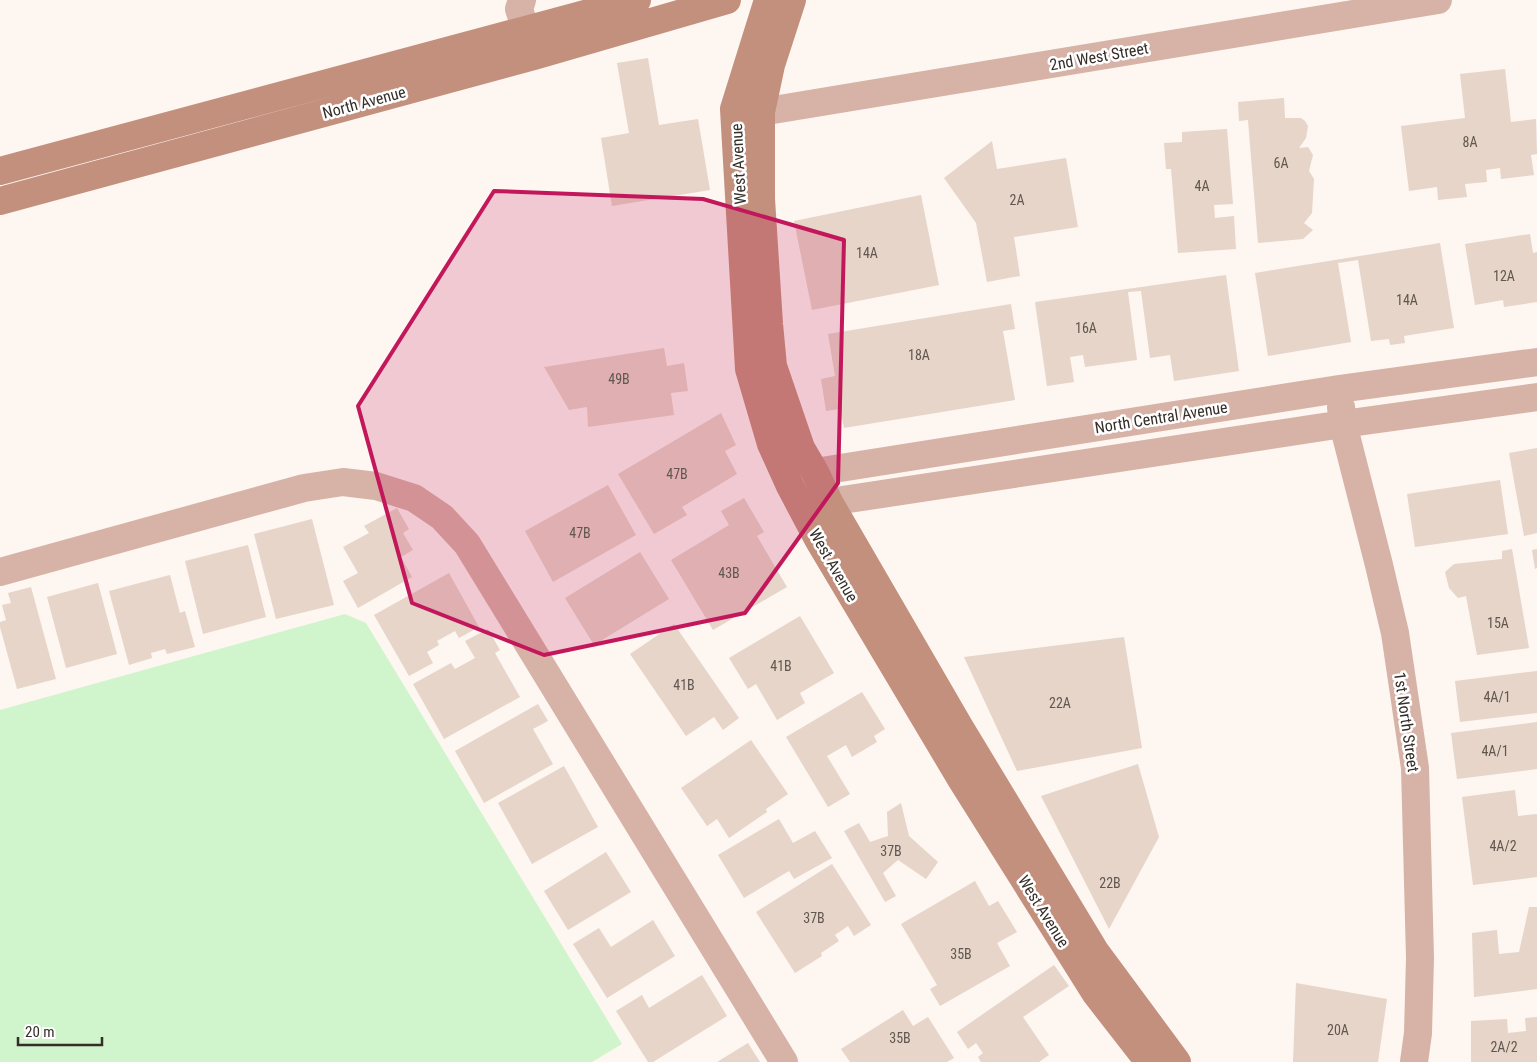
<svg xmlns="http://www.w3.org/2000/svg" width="1537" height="1062" font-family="'Roboto Condensed',sans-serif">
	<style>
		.green { fill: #d0f5cc }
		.building { fill: #e6d5c8 }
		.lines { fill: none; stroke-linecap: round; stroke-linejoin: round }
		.street { stroke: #d7b2a6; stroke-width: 28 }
		.secondary { stroke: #c4907e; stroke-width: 28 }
		.marked { fill: #c2185b; fill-opacity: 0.2; stroke: #c2185b; stroke-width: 4; stroke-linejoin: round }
		.labels { text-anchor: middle; stroke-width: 5; stroke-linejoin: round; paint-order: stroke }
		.number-label { font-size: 14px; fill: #605750 }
		.street-label { font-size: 16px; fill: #342d28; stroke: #fff }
	</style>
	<rect width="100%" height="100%" fill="#fdf6f1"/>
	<path class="green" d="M 345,614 L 366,623 L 622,1044 L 592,1062 L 0,1062 L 0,710 Z"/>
	<path class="building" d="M 648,58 L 659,125 L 698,119 L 710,190 L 612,206 L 601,138 L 629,133 L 617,63 Z
		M 1505,69 L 1511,122 L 1536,119 L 1537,154 L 1531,155 L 1534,175 L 1501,179 L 1500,168 L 1486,170 L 1487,182 L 1465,184 L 1467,197 L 1438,200 L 1437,187 L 1409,191 L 1401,126 L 1465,118 L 1460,74 Z
		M 1284,98 L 1285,118 L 1301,118 L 1305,121 L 1308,126 L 1306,138 L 1299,148 L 1308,147 L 1313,155 L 1309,171 L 1314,179 L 1312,213 L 1304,223 L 1313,230 L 1303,239 L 1258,243 L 1248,120 L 1239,121 L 1238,102 Z
		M 1227,129 L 1233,204 L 1214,205 L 1215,218 L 1234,216 L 1236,249 L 1178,253 L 1171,169 L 1166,169 L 1164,143 L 1182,142 L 1182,132 Z
		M 992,141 L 997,169 L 1066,158 L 1078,227 L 1014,237 L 1020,276 L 987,282 L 976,223 L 944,178 Z
		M 921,195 L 939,285 L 812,310 L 794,221 Z
		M 1530,234 L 1533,253 L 1537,252 L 1537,302 L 1504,307 L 1503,300 L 1475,305 L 1465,244 Z
		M 1440,243 L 1454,328 L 1404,336 L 1405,343 L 1390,345 L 1389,339 L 1371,341 L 1358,260 L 1338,263 L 1351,342 L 1268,356 L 1255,273 Z
		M 1226,275 L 1239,371 L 1174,381 L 1170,355 L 1150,358 L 1141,291 L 1128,292 L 1137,360 L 1085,367 L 1083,355 L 1070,357 L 1074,382 L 1047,386 L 1035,302 Z
		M 1011,304 L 1015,329 L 1003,331 L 1015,400 L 844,428 L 840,409 L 826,411 L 821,379 L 835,376 L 828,334 Z
		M 664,348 L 667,366 L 684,363 L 688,391 L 671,393 L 674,415 L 588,427 L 587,407 L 569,410 L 544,367 Z
		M 721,413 L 736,445 L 725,451 L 737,474 L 682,507 L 687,515 L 654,534 L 618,474 Z
		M 1537,448 L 1537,533 L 1524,536 L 1509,453 Z
		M 1500,480 L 1508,534 L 1415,547 L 1407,494 Z
		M 608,485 L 636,535 L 553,582 L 525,531 Z
		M 744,498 L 764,532 L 757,536 L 787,587 L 713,630 L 671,560 L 729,525 L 721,511 Z
		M 397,508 L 409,529 L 403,533 L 413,550 L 401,557 L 412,577 L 358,608 L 343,581 L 358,573 L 343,547 L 369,533 L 364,526 Z
		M 312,519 L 334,605 L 276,619 L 254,534 Z
		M 248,545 L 266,617 L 203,634 L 185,561 Z
		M 1512,549 L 1529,648 L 1477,655 L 1466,596 L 1458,598 L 1449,588 L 1445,572 L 1454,564 L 1502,559 L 1502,551 Z
		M 1537,549 L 1537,568 L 1535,569 L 1532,550 Z
		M 640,552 L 669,599 L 594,645 L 565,598 Z
		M 449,573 L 479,627 L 459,638 L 455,631 L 437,641 L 439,645 L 427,652 L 433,663 L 409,676 L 374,615 Z
		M 170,575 L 180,613 L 185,611 L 195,647 L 167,654 L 165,649 L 151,653 L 152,658 L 129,665 L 109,591 Z
		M 98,583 L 117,654 L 66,668 L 47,597 Z
		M 31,587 L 56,679 L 17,689 L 0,627 L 0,622 L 6,620 L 2,605 L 11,603 L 8,593 Z
		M 800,616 L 834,673 L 800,693 L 805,703 L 777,720 L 756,684 L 748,689 L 729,658 Z
		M 674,624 L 739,718 L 723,730 L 714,717 L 686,736 L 630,654 Z
		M 488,629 L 500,650 L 495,653 L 520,697 L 444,739 L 413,684 L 451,663 L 455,669 L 475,658 L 465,641 Z
		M 1124,637 L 1142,748 L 1017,771 L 964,657 Z
		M 1537,671 L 1537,713 L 1460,722 L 1455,681 Z
		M 862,692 L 885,729 L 874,736 L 877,742 L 852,757 L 846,745 L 827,756 L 850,794 L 828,807 L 786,737 Z
		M 538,704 L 548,721 L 533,729 L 553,764 L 484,803 L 455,751 Z
		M 1537,722 L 1537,769 L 1457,779 L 1451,733 Z
		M 751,740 L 788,794 L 766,809 L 767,812 L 729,838 L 717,819 L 707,826 L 681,788 Z
		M 1138,764 L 1159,837 L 1109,929 L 1041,796 Z
		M 564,766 L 598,827 L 532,864 L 498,803 Z
		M 1515,790 L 1518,816 L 1537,814 L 1537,877 L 1473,885 L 1462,797 Z
		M 901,803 L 909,836 L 938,862 L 926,879 L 898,860 L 883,873 L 896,896 L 885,902 L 844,831 L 859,823 L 870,842 L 888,836 L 887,812 Z
		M 779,819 L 793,843 L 815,831 L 832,858 L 794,879 L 789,871 L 744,898 L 718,855 Z
		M 606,852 L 631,892 L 568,930 L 544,891 Z
		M 832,864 L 871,925 L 854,936 L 848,926 L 835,935 L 839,941 L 821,953 L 822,956 L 795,973 L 756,912 Z
		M 975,881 L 989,906 L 998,901 L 1017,932 L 997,943 L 1010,966 L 940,1006 L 930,989 L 937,985 L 901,924 Z
		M 1529,907 L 1537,907 L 1537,989 L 1474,997 L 1472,933 L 1497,930 L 1499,954 L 1519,952 Z
		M 653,920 L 675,956 L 607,998 L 573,944 L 599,928 L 611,947 Z
		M 1054,965 L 1069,986 L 1023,1017 L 1049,1055 L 1039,1062 L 981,1062 L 978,1057 L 983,1053 L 976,1043 L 968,1049 L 957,1032 Z
		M 702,975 L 727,1016 L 653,1062 L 648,1062 L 616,1011 L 642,995 L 649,1008 Z
		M 1296,983 L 1387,999 L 1378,1062 L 1293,1062 Z
		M 903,1010 L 913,1026 L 928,1017 L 954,1058 L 947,1062 L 850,1062 L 841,1049 Z
		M 1537,1017 L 1537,1062 L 1471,1062 L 1471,1021 L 1507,1019 L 1508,1033 L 1526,1031 L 1525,1018 Z
		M 748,1043 L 760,1062 L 717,1062 Z"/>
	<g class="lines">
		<path class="street" d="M 522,0 L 519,9 L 533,52
			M 761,112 L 1438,0
			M 1341,407 L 1343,424 L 1379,565 L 1395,633 L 1415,768 L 1420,958 L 1418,1033 L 1414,1062
			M 793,478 L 815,472 L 1339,389 L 1537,362
			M 808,509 L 829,502 L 1343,424 L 1537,397
			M 0,572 L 304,488 L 343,482 L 376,486 L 414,498 L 442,517 L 467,544 L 784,1062"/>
		<path class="secondary" d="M 768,0 L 734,109 L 749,369 L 771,444 L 790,486 L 818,539 L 961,779 L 1096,994 L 1149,1062
			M 792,0 L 771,65 L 761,112 L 761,199 L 769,324 L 773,366 L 801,448 L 815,472 L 829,502 L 959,726 L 1095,951 L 1177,1062
			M 0,171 L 637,0
			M 0,201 L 534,56 L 727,0"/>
	</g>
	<path class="marked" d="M 494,191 L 703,199 L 844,240 L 838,483 L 745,613 L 544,655 L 412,603 L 358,406 Z"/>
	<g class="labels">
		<g class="number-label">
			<text x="1470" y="147">8A</text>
			<text x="1281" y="168">6A</text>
			<text x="1202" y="191">4A</text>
			<text x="1017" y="205">2A</text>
			<text x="867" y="258">14A</text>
			<text x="1504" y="281">12A</text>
			<text x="1407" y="305">14A</text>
			<text x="1086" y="333">16A</text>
			<text x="919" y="360">18A</text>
			<text x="619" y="384">49B</text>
			<text x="677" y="479">47B</text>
			<text x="580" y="538">47B</text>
			<text x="729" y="578">43B</text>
			<text x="1498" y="628">15A</text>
			<text x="781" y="671">41B</text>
			<text x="684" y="690">41B</text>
			<text x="1497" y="702">4A/1</text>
			<text x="1060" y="708">22A</text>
			<text x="1495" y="756">4A/1</text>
			<text x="1503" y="851">4A/2</text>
			<text x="891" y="856">37B</text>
			<text x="1110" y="888">22B</text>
			<text x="814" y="923">37B</text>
			<text x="961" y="959">35B</text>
			<text x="1338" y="1035">20A</text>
			<text x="900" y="1043">35B</text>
			<text x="1504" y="1052">2A/2</text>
		</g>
		<g class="street-label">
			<text transform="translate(1099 56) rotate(-10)" y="6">2nd West Street</text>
			<text transform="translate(364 102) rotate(-15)" y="6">North Avenue</text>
			<text transform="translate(738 164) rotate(-93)" y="6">West Avenue</text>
			<text transform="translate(1161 417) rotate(-9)" y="6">North Central Avenue</text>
			<text transform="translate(834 565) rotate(60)" y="6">West Avenue</text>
			<text transform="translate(1407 722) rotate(82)" y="6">1st North Street</text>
			<text transform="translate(1044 911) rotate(58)" y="6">West Avenue</text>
		</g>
	</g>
	<path d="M18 1037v8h84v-8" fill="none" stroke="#342d28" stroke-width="2.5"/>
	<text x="25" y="1037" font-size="15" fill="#342d28" stroke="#ffffff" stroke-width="4" paint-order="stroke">20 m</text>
</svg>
